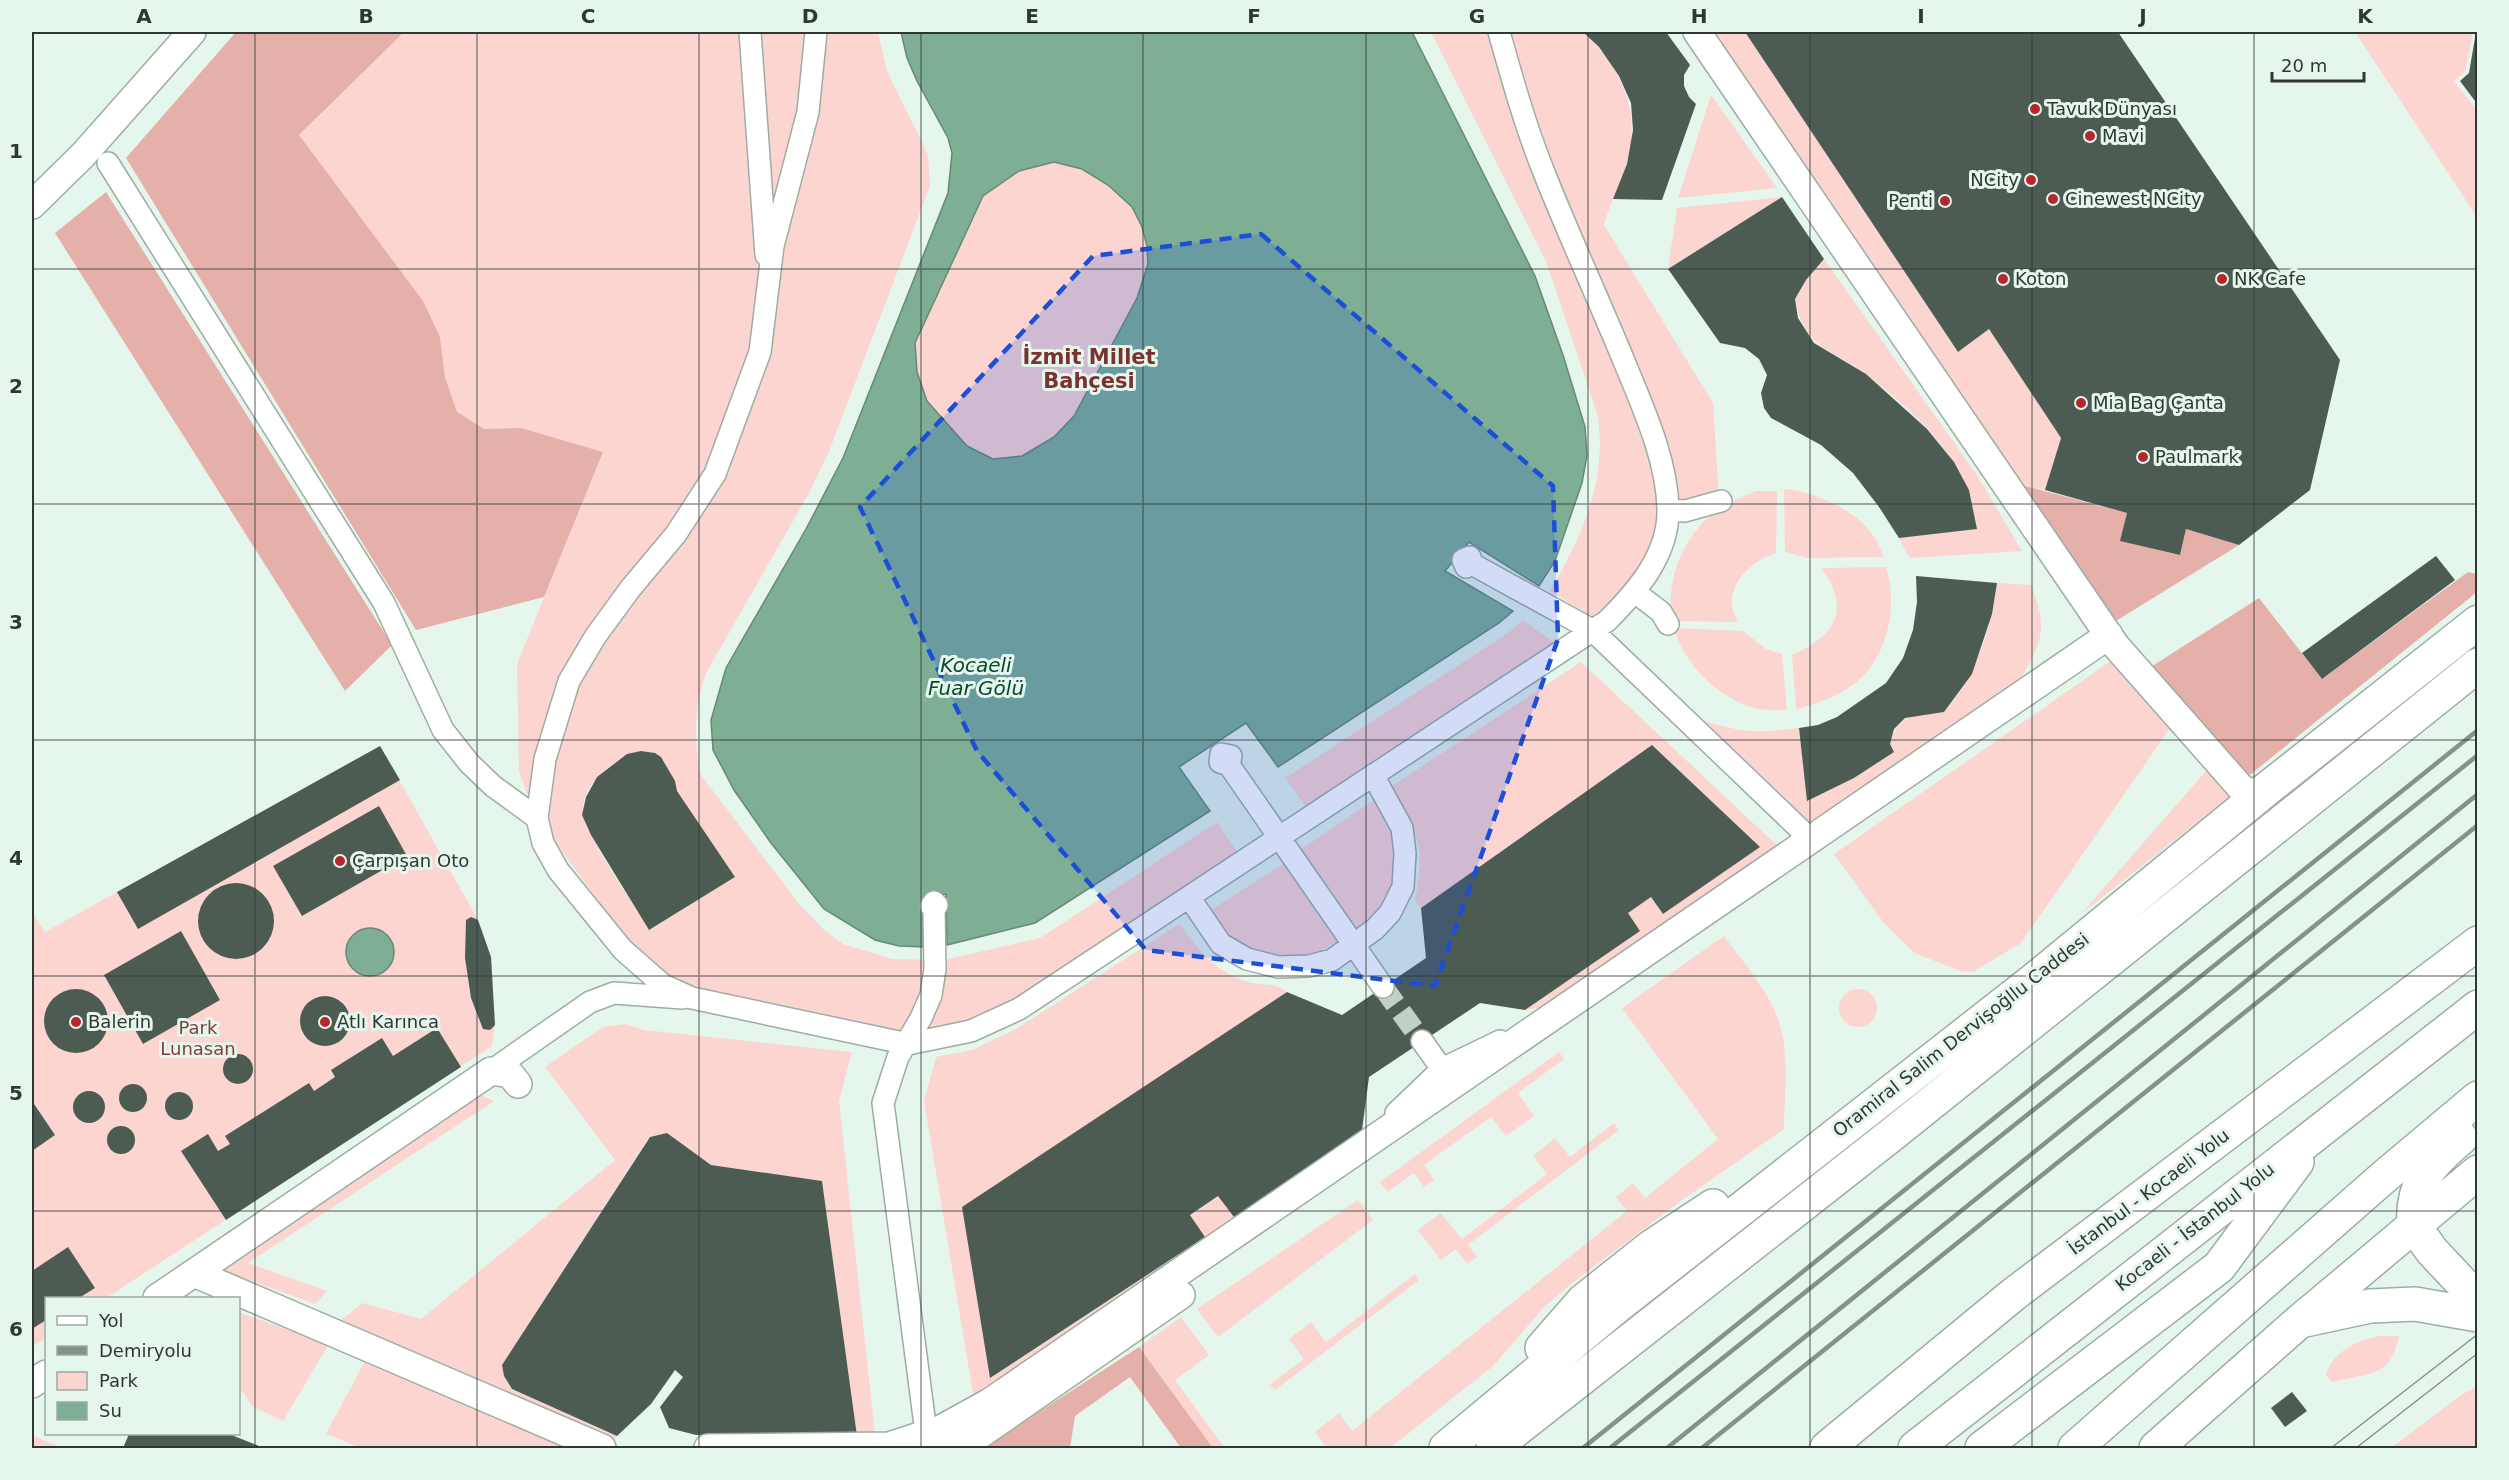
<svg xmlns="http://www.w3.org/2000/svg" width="2509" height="1480" font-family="'DejaVu Sans',sans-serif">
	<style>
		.green { fill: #fcd5d1; fill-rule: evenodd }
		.forest { fill: #e5afaa }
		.water { fill: #7eae93; stroke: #678a76; stroke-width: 1.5; fill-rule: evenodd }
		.building { fill: #4d5c53 }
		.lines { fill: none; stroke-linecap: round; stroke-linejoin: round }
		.pedestrian-tunnel { stroke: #c1d0c7; stroke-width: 21; stroke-dasharray: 21 10; stroke-linecap: butt }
		.pedestrian-casing { stroke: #9dada3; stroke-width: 24 }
		.minor-casing { stroke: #9dada3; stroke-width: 30 }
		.secondary-casing { stroke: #9dada3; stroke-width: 36 }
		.primary-casing { stroke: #9dada3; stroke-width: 36 }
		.trunk-casing { stroke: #9dada3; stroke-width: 36 }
		.pedestrian { stroke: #fff; stroke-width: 21 }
		.minor { stroke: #fff; stroke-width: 27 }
		.secondary { stroke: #fff; stroke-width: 33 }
		.primary { stroke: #fff; stroke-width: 33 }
		.trunk { stroke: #fff; stroke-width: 33 }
		.tram { stroke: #86918b; stroke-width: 1.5 }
		.rail { stroke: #86918b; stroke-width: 4.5 }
		.marked { fill: #1d4ed8; fill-opacity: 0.2; stroke: #1d4ed8; stroke-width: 4.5; stroke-dasharray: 12 8; stroke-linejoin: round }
		.grid { fill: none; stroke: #303733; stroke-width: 1.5; stroke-opacity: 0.55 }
		.poi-dot { fill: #b7262c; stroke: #e5f6ec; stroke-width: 2 }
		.labels { text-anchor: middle; stroke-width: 6; stroke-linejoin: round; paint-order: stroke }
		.poi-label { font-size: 18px; fill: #303733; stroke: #e5f6ec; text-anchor: start }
		.park-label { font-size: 18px; fill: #823e3a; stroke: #e5f6ec }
		.street-label { font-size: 18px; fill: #303733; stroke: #e5f6ec }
		.water-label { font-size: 20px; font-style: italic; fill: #09482d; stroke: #e5f6ec }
		.quarter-label { font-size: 21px; font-weight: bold; fill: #79322f; stroke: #e5f6ec }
		.neatline { fill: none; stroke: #303733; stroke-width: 2 }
		.grid-label { font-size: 20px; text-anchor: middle; font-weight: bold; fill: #303733 }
	</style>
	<rect width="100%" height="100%" fill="#e5f6ec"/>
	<path class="green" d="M 404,32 L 878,32 L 887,71 L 928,155 L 930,186 L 828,454 L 809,493 L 706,673 C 694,707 693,740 701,775 L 799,904 L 823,929 L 843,944 L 892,959 L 944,960 L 1040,938 L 1217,822 L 1243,860 L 1019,1009 L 911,1035 L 699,990 L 669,978 L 629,942 L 537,818 L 519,772 L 517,664 L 603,452 L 521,428 L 484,429 L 457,413 L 445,377 L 440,337 L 299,135 ZM 641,751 C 663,753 659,756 669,773 C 673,780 675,783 677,791 L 735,877 L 650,930 C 637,910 584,832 583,814 C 580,784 615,758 641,751 Z
		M 1431,32 L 1489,32 L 1643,424 L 1661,507 L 1659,535 L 1646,564 L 1598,620 L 1549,591 C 1582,541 1609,474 1597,413 L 1546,261 Z
		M 1508,32 L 1583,32 C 1623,70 1641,109 1627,164 C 1621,186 1609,204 1604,225 L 1713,403 L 1719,497 L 1674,502 L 1549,167 Z
		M 1707,32 L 1745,32 L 1958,352 L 1989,329 L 2061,438 L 2045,490 L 2014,483 Z
		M 2355,32 L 2473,32 L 2465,72 L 2454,81 L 2477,110 L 2477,217 Z
		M 1711,95 L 1777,188 L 1678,198 Z
		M 1054,162 L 1082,169 L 1108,185 L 1132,207 L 1142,227 L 1148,246 L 1148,264 L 1137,298 L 1074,416 L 1054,437 L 1022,456 L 993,459 L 967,446 L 927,401 L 917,372 L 915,343 L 983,196 L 1019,171 Z
		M 1782,197 L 1668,269 L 1677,208 Z
		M 1824,259 L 1977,475 L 2022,551 L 1910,558 L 1899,538 L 1976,529 C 1974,516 1973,500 1968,488 C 1948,443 1906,405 1867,375 C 1832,348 1805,351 1795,299 L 1806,280 Z
		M 1784,489 C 1821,492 1875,518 1883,557 L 1808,558 L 1785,552 Z
		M 1756,491 L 1777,491 L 1776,553 C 1748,562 1719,591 1738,622 L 1671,621 C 1667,576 1683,533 1722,507 C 1732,500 1745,496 1756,491 Z
		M 1886,567 C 1898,604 1889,653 1859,680 C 1841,696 1818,703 1796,709 L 1792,655 C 1835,636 1852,610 1821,568 Z
		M 1997,583 L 2031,585 C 2048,628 2043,641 2020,680 L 1810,828 L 1693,717 C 1736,732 1754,734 1799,728 L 1808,800 L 1854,778 L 1893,752 L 1890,744 C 1898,713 1915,715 1944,712 C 1978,672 1989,634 1997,583 Z
		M 1523,620 L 1563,649 L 1312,815 L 1285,778 L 1508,633 Z
		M 1674,628 L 1743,631 L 1766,649 L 1782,654 L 1787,710 C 1777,709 1764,711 1754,708 C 1718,697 1684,665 1674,628 Z
		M 2115,658 L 2170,728 L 2021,943 L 1973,972 L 1960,971 L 1915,953 L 1884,923 L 1834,854 Z
		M 1581,662 L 1782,850 L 1559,1005 L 1525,1010 L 1640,931 L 1628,913 L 1651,897 L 1663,914 L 1759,847 L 1652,745 L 1421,908 L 1415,900 C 1426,846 1418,831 1389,788 Z
		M 380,746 L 478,920 L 491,957 L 495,1025 L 492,1046 L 106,1298 L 46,1298 L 46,1338 L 32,1347 L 32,912 L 45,932 Z
		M 2207,770 L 2229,797 L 2082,913 Z
		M 1377,798 L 1397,830 L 1397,875 L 1388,896 L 1373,915 L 1353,931 L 1297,852 Z
		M 1283,864 L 1337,941 L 1318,953 L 1292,957 L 1243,951 L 1226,937 L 1206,913 Z
		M 1179,924 C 1200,951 1218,975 1252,983 C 1268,986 1273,982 1287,992 L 990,1378 L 1205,1237 L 1190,1215 L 1218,1196 L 1362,1130 L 1347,1153 L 975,1405 L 924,1101 L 936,1057 L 972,1050 L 1016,1029 Z
		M 1724,936 C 1743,962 1769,991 1779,1022 C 1790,1055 1784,1095 1784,1129 L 1678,1203 L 1575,1281 L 1544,1307 L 1493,1366 L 1390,1448 L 1326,1448 L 1315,1432 L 1339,1413 L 1352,1431 L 1627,1211 L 1616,1197 L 1633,1183 L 1645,1198 L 1718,1139 L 1622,1008 Z
		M1839 1008a19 19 0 1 1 38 0a19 19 0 1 1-38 0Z
		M 625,1024 L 644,1030 L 852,1052 L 839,1101 L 875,1435 L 857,1436 L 822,1181 L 711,1165 L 667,1133 L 649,1137 L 502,1365 L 504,1376 L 512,1389 L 617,1436 L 612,1444 L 450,1377 L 442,1364 L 372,1336 L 359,1337 L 342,1319 L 363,1303 L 421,1319 L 615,1160 L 545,1067 L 603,1027 Z
		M 1559,1052 L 1564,1059 L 1518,1093 L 1534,1116 L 1506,1136 L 1491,1117 L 1424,1165 L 1434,1180 L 1424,1187 L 1414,1173 L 1388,1192 L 1380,1182 Z
		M 477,1094 L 494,1101 L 248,1263 L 327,1291 L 315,1304 L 219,1269 Z
		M 1614,1123 L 1619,1130 L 1468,1245 L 1477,1257 L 1467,1264 L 1456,1249 L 1441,1260 L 1418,1230 L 1441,1213 L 1462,1239 L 1547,1174 L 1533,1156 L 1555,1138 L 1570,1157 Z
		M 1358,1200 L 1373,1220 L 1218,1337 L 1197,1309 Z
		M 1415,1274 L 1419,1280 L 1275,1390 L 1270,1384 L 1304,1359 L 1289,1339 L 1311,1322 L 1326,1342 Z
		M 238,1312 L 329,1344 L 283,1421 L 252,1406 L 244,1393 L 239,1390 Z
		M 1181,1317 L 1209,1355 L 1175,1380 L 1225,1448 L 1213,1448 L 1139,1347 Z
		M 2381,1336 L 2399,1336 C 2390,1378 2371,1372 2333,1382 L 2326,1376 C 2331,1351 2359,1340 2381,1336 Z
		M 364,1363 L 580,1448 L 361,1448 L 326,1434 Z
		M 2477,1387 L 2477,1448 L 2391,1448 L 2461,1395 Z
		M 32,1435 L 62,1448 L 32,1448 Z"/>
	<path class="forest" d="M 236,32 L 404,32 L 299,135 L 423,301 L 440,337 L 445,377 L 457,412 L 484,429 L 521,428 L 603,452 L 544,597 L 416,630 L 126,158 Z
		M 106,192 L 392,645 L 345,691 L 55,233 Z
		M 2014,483 L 2127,513 L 2121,541 L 2180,555 L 2186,529 L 2239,545 L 2111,624 Z
		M 2468,572 L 2477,574 L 2477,592 L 2251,774 L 2240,777 L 2146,670 L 2259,598 L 2322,679 Z
		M 1139,1347 L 1213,1448 L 1181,1448 L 1130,1377 L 1075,1416 L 1070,1448 L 983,1448 Z"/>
	<path class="water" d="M 901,32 L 1412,32 L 1535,276 L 1563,355 L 1585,427 L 1587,455 L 1582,483 L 1555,561 L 1539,586 L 1469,542 L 1445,571 L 1513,611 L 1499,623 L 1278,767 L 1246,723 L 1179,767 L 1210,811 L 1035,923 L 947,945 L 946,894 L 925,895 L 925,947 L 899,946 L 875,940 L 824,909 L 771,843 L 734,790 L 713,750 L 711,720 L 726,668 L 806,529 L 843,458 L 948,193 L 952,153 L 948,138 L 917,81 L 907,58 ZM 1054,162 L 1082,169 L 1108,185 L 1132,207 L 1142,227 L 1147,246 L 1148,264 L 1137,298 L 1074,416 L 1054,437 L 1022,456 L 993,459 L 967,446 L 927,401 L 917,372 L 915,343 L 983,196 L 1019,171 Z
		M346 952a24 24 0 1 1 48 0a24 24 0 1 1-48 0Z"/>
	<path class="building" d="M 1583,32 L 1666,32 L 1690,65 L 1684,75 L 1684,86 L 1689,97 L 1696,104 L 1662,200 L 1613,199 L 1627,164 L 1633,130 L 1631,103 L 1619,76 L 1599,47 Z
		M 1745,32 L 2118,32 L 2340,360 L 2310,490 L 2239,545 L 2186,529 L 2180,555 L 2120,541 L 2127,513 L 2045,490 L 2061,438 L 1989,329 L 1958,352 Z
		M 2476,32 L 2478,32 L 2478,105 L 2460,81 L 2469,73 Z
		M 1782,197 L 1824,259 L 1806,280 L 1795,299 L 1798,318 L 1814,343 L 1866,374 L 1927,429 L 1954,462 L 1969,490 L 1977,529 L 1899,538 L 1879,507 L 1853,473 L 1821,445 L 1771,418 L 1764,408 L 1761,393 L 1767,375 L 1759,359 L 1745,348 L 1720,343 L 1668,269 Z
		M 2436,556 L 2455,580 L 2322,679 L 2302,653 Z
		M 1916,576 L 1997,583 L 1992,614 L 1972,674 L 1944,712 L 1905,718 L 1894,729 L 1890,744 L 1894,752 L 1854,778 L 1807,801 L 1799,728 L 1818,725 L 1837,717 L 1886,683 L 1903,658 L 1913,630 L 1917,602 Z
		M 1652,745 L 1760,847 L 1663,914 L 1651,897 L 1628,913 L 1640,931 L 1525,1010 L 1480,1003 L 1369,1077 L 1362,1130 L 1234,1217 L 1218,1196 L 1190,1215 L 1205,1237 L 990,1378 L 962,1207 L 1287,992 L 1342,1015 L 1426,958 L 1421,908 Z
		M 380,746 L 400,780 L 138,929 L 117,892 Z
		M 641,751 L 655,753 L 661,757 L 675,781 L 677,791 L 735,877 L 649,930 L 591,835 L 582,815 L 586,797 L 597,777 L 627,754 Z
		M 379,806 L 407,856 L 302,916 L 273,866 Z
		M198 921a38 38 0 1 1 76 0a38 38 0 1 1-76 0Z
		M 471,917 L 478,920 L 491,957 L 495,1025 L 490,1030 L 483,1029 L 471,998 L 465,958 L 466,920 Z
		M 181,931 L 220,1000 L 143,1044 L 104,975 Z
		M44 1021a32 32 0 1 1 64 0a32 32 0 1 1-64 0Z
		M300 1021a25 25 0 1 1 50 0a25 25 0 1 1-50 0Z
		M 437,1028 L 461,1067 L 226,1220 L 181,1151 L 208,1134 L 218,1151 L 230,1144 L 225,1136 L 309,1083 L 314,1091 L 335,1077 L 331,1070 L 382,1038 L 393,1056 Z
		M223 1069a15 15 0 1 1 30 0a15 15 0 1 1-30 0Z
		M119 1098a14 14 0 1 1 28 0a14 14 0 1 1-28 0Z
		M73 1107a16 16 0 1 1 32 0a16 16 0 1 1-32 0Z
		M165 1106a14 14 0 1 1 28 0a14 14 0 1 1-28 0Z
		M 32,1101 L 55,1135 L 32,1151 Z
		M107 1140a14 14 0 1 1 28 0a14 14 0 1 1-28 0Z
		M 667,1133 L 711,1165 L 822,1181 L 857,1436 L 696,1435 L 669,1428 L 660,1407 L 683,1377 L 675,1370 L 651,1404 L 617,1436 L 512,1389 L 504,1376 L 502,1365 L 650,1137 Z
		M 68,1247 L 95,1288 L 79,1298 L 46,1298 L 46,1320 L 32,1329 L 32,1271 Z
		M 2292,1392 L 2307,1411 L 2285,1427 L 2271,1408 Z
		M 129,1434 L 229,1434 L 264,1448 L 123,1448 Z"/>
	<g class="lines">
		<path class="pedestrian-tunnel" d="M 1383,987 L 1422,1041"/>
		<g class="pedestrian-casing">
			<path id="pedestrian" d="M 750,32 L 766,255
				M 816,32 L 808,112 L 773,246 L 760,352 L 715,474 L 676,534 L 630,589 L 595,637 L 569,681 L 545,759 L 537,818 L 543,843 L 558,870 L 623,950 L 663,985 L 692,998 L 908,1044 L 971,1031 L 1019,1009 L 1607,621 C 1637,591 1669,555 1668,509 C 1667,460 1644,410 1626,366 C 1599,300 1569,236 1543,170 C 1525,125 1512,78 1499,32
				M 108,163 L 384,603 L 443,730 L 469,763 L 493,786 L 537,818
				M 1668,510 L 1685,511 L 1721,501
				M 1472,564 L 1466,567 L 1463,560 L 1470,557 L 1472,564 L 1592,630 L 1804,833
				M 1636,593 L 1661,612 L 1668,624
				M 1229,765 L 1220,762 L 1221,754 L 1231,756 L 1229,765 L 1383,987
				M 1189,897 L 1221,944 L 1247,959 L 1278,967 L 1309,966 L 1332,960 L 1375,929 L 1390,913 L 1403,887 L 1405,853 L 1402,828 L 1373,775
				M 1422,1041 L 1442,1069
				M 491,1071 L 590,1002 L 614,993 L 683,998
				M 1396,1113 L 1442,1069 L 1500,1041
				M 928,1448 L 883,1103 L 898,1057 L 921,1018 L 931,995 L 935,969 L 934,910 L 937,905 L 934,902 L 931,906 L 934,910"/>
		</g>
		<g class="minor-casing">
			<path id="minor" d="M 1697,32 L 2116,646 L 2241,788 L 2250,793 L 2268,788
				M 32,205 L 83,155 L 192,32
				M 194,1273 L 602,1448
				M 157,1298 L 491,1071 L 510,1074 L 518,1084
				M 32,1384 L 46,1374
				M 708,1448 L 889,1446 L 941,1429 L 990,1402 L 2109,635
				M 950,1448 L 978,1436 L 1181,1295"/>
		</g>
		<g class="secondary-casing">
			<path id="secondary" d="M 1542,1348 L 1583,1301 L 1651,1247 L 1713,1206
				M 1446,1448 L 1616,1307 L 2034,980 L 2268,788 L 2478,622
				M 1493,1448 L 1890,1136 L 2478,665"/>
		</g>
		<g class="primary-casing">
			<path id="primary" d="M 2414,1226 C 2411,1184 2430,1164 2461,1138
				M 2414,1226 L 2432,1251 L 2478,1300
				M 2305,1320 L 2370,1306 L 2415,1304 L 2478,1315
				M 2075,1448 L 2385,1176 L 2478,1098
				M 2156,1448 L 2300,1321 L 2478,1172"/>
		</g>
		<g class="trunk-casing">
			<path id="trunk" d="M 1827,1448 L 2014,1294 L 2478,943
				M 1915,1448 L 2478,1007
				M 1982,1448 L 2219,1267 L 2297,1162"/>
		</g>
		<use href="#pedestrian" class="pedestrian"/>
		<use href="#minor" class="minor"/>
		<use href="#secondary" class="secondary"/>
		<use href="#primary" class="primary"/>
		<use href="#trunk" class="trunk"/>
		<path class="tram" d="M 2331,1448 L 2478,1334
			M 2356,1448 L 2478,1353"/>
		<path class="rail" d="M 1583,1448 L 2478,730
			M 1610,1448 L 2478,755
			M 1667,1448 L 2478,794
			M 1702,1448 L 2478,825"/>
	</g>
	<path class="marked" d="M 1261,234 L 1553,486 L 1558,639 L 1435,986 L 1146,950 L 977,751 L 860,507 L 1093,256 Z"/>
	<path class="grid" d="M 255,32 L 255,1448M 477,32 L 477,1448M 699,32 L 699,1448M 921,32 L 921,1448M 1143,32 L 1143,1448M 1366,32 L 1366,1448M 1588,32 L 1588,1448M 1810,32 L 1810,1448M 2032,32 L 2032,1448M 2254,32 L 2254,1448M 32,269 L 2478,269M 32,504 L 2478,504M 32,740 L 2478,740M 32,976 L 2478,976M 32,1211 L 2478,1211"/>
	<g class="poi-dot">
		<circle cx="2035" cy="109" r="6"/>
		<circle cx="2090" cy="136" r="6"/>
		<circle cx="2031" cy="180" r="6"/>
		<circle cx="2053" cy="199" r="6"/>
		<circle cx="1945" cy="201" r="6"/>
		<circle cx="2003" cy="279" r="6"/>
		<circle cx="2222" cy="279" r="6"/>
		<circle cx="2081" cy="403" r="6"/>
		<circle cx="2143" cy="457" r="6"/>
		<circle cx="340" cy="861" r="6"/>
		<circle cx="76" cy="1022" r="6"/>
		<circle cx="325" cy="1022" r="6"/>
	</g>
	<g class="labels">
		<g class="poi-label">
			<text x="2047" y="115">Tavuk Dünyası</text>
			<text x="2102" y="142">Mavi</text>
			<text x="2019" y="186" text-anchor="end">NCity</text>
			<text x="2065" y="205">Cinewest NCity</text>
			<text x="1933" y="207" text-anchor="end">Penti</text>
			<text x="2015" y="285">Koton</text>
			<text x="2234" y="285">NK Cafe</text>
			<text x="2093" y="409">Mia Bag Çanta</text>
			<text x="2155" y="463">Paulmark</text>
			<text x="352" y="867">Çarpışan Oto</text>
			<text x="88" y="1028">Balerin</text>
			<text x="337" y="1028">Atlı Karınca</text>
		</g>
		<g class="park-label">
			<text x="198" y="1034">Park<tspan x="198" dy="21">Lunasan</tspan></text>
		</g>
		<g class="street-label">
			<text transform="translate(1961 1035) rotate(-38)" y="6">Oramiral Salim Dervişoğllu Caddesi</text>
			<text transform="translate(2149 1192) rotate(-37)" y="6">İstanbul - Kocaeli Yolu</text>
			<text transform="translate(2195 1227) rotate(-38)" y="6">Kocaeli - İstanbul Yolu</text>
		</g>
		<g class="water-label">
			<text x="976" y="672">Kocaeli<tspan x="976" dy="23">Fuar Gölü</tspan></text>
		</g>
		<g class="quarter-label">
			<text x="1089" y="364">İzmit Millet<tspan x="1089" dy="24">Bahçesi</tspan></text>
		</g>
	</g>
	<rect width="2509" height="1480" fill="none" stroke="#e5f6ec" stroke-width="66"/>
	<rect x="45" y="1297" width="195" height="138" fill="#e5f6ec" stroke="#9daaa2" stroke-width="1.5"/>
	<rect x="57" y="1316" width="30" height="9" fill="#ffffff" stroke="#9daaa2" stroke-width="1.5"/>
	<text x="99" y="1327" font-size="18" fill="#303733">Yol</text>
	<rect x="57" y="1346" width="30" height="9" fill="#86918b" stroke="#9daaa2" stroke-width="1.5"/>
	<text x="99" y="1357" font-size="18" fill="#303733">Demiryolu</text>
	<rect x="57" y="1372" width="30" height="18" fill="#fcd5d1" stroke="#9daaa2" stroke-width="1.5"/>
	<text x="99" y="1387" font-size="18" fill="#303733">Park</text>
	<rect x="57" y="1402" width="30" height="18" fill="#7eae93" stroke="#9daaa2" stroke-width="1.5"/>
	<text x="99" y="1417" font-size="18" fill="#303733">Su</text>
	<path d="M2272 72v9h92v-9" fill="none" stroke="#303733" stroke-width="3"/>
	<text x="2281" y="72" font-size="18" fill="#303733" stroke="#e5f6ec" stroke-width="4.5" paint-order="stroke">20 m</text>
	<rect x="33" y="33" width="2443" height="1414" class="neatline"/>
	<g class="grid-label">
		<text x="144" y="23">A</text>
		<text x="366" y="23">B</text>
		<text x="588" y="23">C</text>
		<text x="810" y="23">D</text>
		<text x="1032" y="23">E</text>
		<text x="1254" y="23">F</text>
		<text x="1477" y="23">G</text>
		<text x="1699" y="23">H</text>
		<text x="1921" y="23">I</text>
		<text x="2143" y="23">J</text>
		<text x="2365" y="23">K</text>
		<text x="16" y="158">1</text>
		<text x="16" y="393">2</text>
		<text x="16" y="629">3</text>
		<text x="16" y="865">4</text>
		<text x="16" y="1100">5</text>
		<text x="16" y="1336">6</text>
	</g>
</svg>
